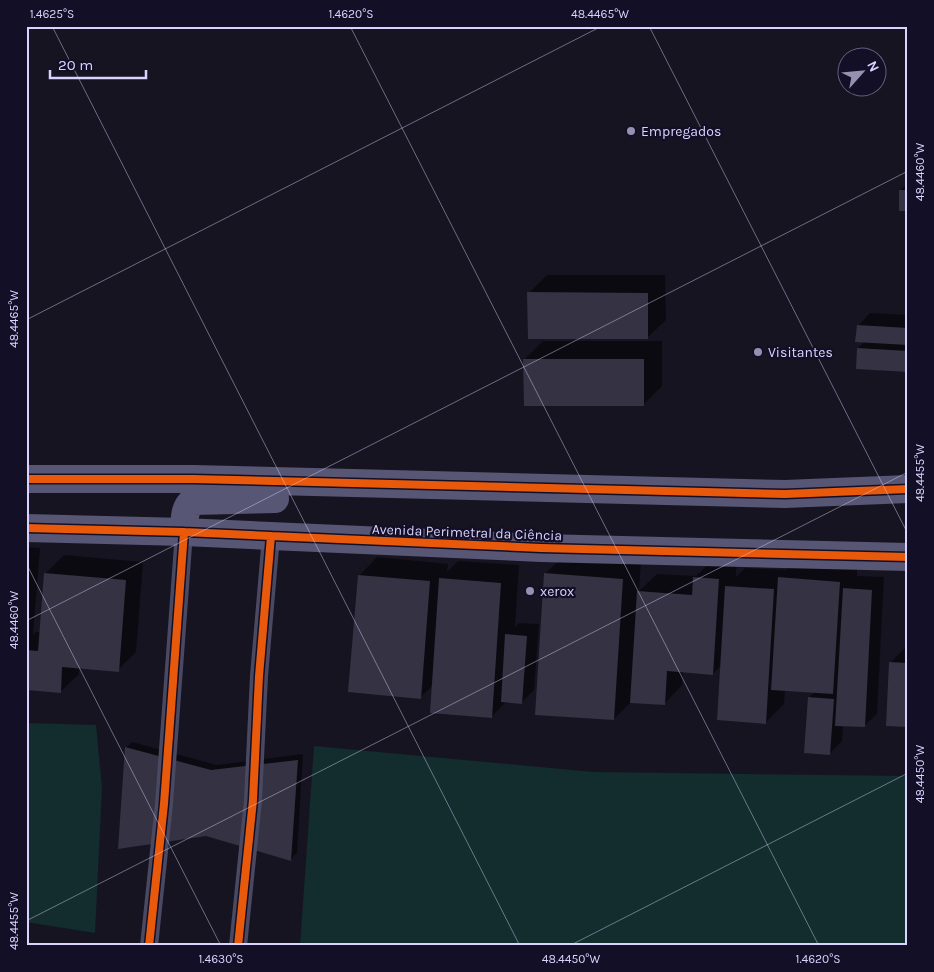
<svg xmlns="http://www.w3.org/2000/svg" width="934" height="972" font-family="Karla,sans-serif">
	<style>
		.green { fill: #132c2d }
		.shadow { fill: #0007 }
		.building { fill: #343243 }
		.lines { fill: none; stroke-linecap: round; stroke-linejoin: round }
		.lane { stroke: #4a4962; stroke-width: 18 }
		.secondary { stroke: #575674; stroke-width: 28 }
		.cycleway-casing { stroke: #130f26; stroke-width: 11 }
		.cycleway { stroke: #e8590c; stroke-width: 8 }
		.ticks { fill: none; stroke: #d9d4ff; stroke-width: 1; stroke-opacity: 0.45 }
		.poi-dot { fill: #9591b1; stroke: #130f26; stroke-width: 2 }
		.labels { text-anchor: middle; stroke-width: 4.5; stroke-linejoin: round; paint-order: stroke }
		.poi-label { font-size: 14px; fill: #d9d4ff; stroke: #130f26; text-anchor: start }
		.street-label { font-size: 14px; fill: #d9d4ff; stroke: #130f26 }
		.neatline { fill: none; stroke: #d9d4ff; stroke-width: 2 }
		.ticks-label { font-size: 12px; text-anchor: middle; fill: #d9d4ff }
	</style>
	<rect width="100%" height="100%" fill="#161421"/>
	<path class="green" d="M 26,723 L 96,725 L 102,788 L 95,933 L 26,922 Z
		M 314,746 L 593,772 L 908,776 L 908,946 L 300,946 Z"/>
	<path class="shadow" d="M 907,184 L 908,184 L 908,210 L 900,190 Z
		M 547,275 L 665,275 L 666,320 L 647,338 L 529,293 Z
		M 870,313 L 908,315 L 908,371 L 858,348 L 865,341 L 858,326 Z
		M 543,341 L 662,341 L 662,386 L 644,404 L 525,359 Z
		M 26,547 L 40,548 L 33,635 L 36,632 L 41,632 L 46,573 L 64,555 L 143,562 L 136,652 L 118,670 L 79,667 L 79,674 L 60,692 L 26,689 Z
		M 564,555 L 641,561 L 639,591 L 657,574 L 696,576 L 713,560 L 737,561 L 736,577 L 745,568 L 786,570 L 797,559 L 857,564 L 857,576 L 884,577 L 877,714 L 864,726 L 843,725 L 842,741 L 830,753 L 809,697 L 815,692 L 785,690 L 784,704 L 766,722 L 722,664 L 713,674 L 683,671 L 682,685 L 664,704 L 632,701 L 614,719 L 545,574 Z
		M 377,557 L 448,564 L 447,572 L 458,561 L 519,565 L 515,627 L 519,623 L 539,624 L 534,690 L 522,702 L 507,701 L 492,716 L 433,685 L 421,697 L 359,576 Z
		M 908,645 L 908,726 L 890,663 Z
		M 132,742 L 217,765 L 303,754 L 297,853 L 291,859 L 206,834 L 126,748 Z"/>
	<path class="building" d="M 899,190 L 908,190 L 908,211 L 899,211 Z
		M 906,233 L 908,233 L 908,262 L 905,262 Z
		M 527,292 L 648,293 L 648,339 L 528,339 Z
		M 857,325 L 908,328 L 908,345 L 855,342 Z
		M 857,348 L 908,351 L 908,372 L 856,369 Z
		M 523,359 L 644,359 L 644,406 L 524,406 Z
		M 44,573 L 126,580 L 119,672 L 62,667 L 61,693 L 26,690 L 26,650 L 38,651 Z
		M 544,573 L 623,579 L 614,720 L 535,715 Z
		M 358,575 L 430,581 L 421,699 L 348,692 Z
		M 693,577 L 719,579 L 713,675 L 667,671 L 665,705 L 630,703 L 637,591 L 692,595 Z
		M 778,577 L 840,582 L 833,694 L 771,690 Z
		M 439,578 L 501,583 L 492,718 L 430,713 Z
		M 725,586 L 774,589 L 766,724 L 717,720 Z
		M 843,588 L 872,590 L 865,727 L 835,726 Z
		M 505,634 L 527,636 L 522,704 L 501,702 Z
		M 889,662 L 908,663 L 908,727 L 886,726 Z
		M 808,697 L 834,699 L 830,755 L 804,753 Z
		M 125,747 L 211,770 L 298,760 L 291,861 L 206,836 L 118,849 Z"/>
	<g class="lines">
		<path class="lane" d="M 149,946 L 164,804 L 184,532
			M 238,946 L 253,800 L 259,676 L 271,536"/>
		<path class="secondary" d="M 26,479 L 193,479 L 785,494 L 908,489
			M 26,528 L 184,532 L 541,548 L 908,557
			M 184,532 C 185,521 183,508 193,501 L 275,499"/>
		<g class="cycleway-casing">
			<path id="cycleway" d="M 26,479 L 193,479 L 785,494 L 908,489
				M 26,528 L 184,532 L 541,548 L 908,557
				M 149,946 L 164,804 L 184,532
				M 238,946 L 253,800 L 259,676 L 271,536"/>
		</g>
		<use href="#cycleway" class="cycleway"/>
	</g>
	<path class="ticks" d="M 52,26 L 520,946M 350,26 L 819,946M 649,26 L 908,534M 26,320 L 602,26M 26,563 L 221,946M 26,621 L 908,171M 26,921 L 908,472M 569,946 L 908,773"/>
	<g class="poi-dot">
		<circle cx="631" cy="131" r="5"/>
		<circle cx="758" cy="352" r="5"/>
		<circle cx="530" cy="591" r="5"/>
	</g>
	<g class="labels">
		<g class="poi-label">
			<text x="641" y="136">Empregados</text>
			<text x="768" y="357">Visitantes</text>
			<text x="540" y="596">xerox</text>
		</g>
		<g class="street-label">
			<text transform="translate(467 532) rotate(2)" y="5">Avenida Perimetral da Ciência</text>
		</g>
	</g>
	<rect width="934" height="972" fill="none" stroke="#130f26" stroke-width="55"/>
	<g transform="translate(862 72) rotate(63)"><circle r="24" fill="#130f26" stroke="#625e7d"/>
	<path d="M0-4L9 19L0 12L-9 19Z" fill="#9591b1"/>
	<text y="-8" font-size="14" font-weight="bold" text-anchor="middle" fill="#d9d4ff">N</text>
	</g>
	<path d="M50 70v8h96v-8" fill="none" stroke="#d9d4ff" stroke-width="2.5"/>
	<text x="58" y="70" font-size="15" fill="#d9d4ff" stroke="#130f26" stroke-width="4" paint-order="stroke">20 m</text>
	<rect x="28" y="28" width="878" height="916" class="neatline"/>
	<g class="ticks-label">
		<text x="52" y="18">1.4625°S</text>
		<text x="351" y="18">1.4620°S</text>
		<text x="600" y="18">48.4465°W</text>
		<text transform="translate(920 172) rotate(-90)" y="4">48.4460°W</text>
		<text transform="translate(14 319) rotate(-90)" y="4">48.4465°W</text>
		<text transform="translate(920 473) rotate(-90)" y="4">48.4455°W</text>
		<text transform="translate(14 620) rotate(-90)" y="4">48.4460°W</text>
		<text transform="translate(920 774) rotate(-90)" y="4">48.4450°W</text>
		<text transform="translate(14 921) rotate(-90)" y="4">48.4455°W</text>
		<text x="221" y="963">1.4630°S</text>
		<text x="571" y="963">48.4450°W</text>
		<text x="818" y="963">1.4620°S</text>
	</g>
</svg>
